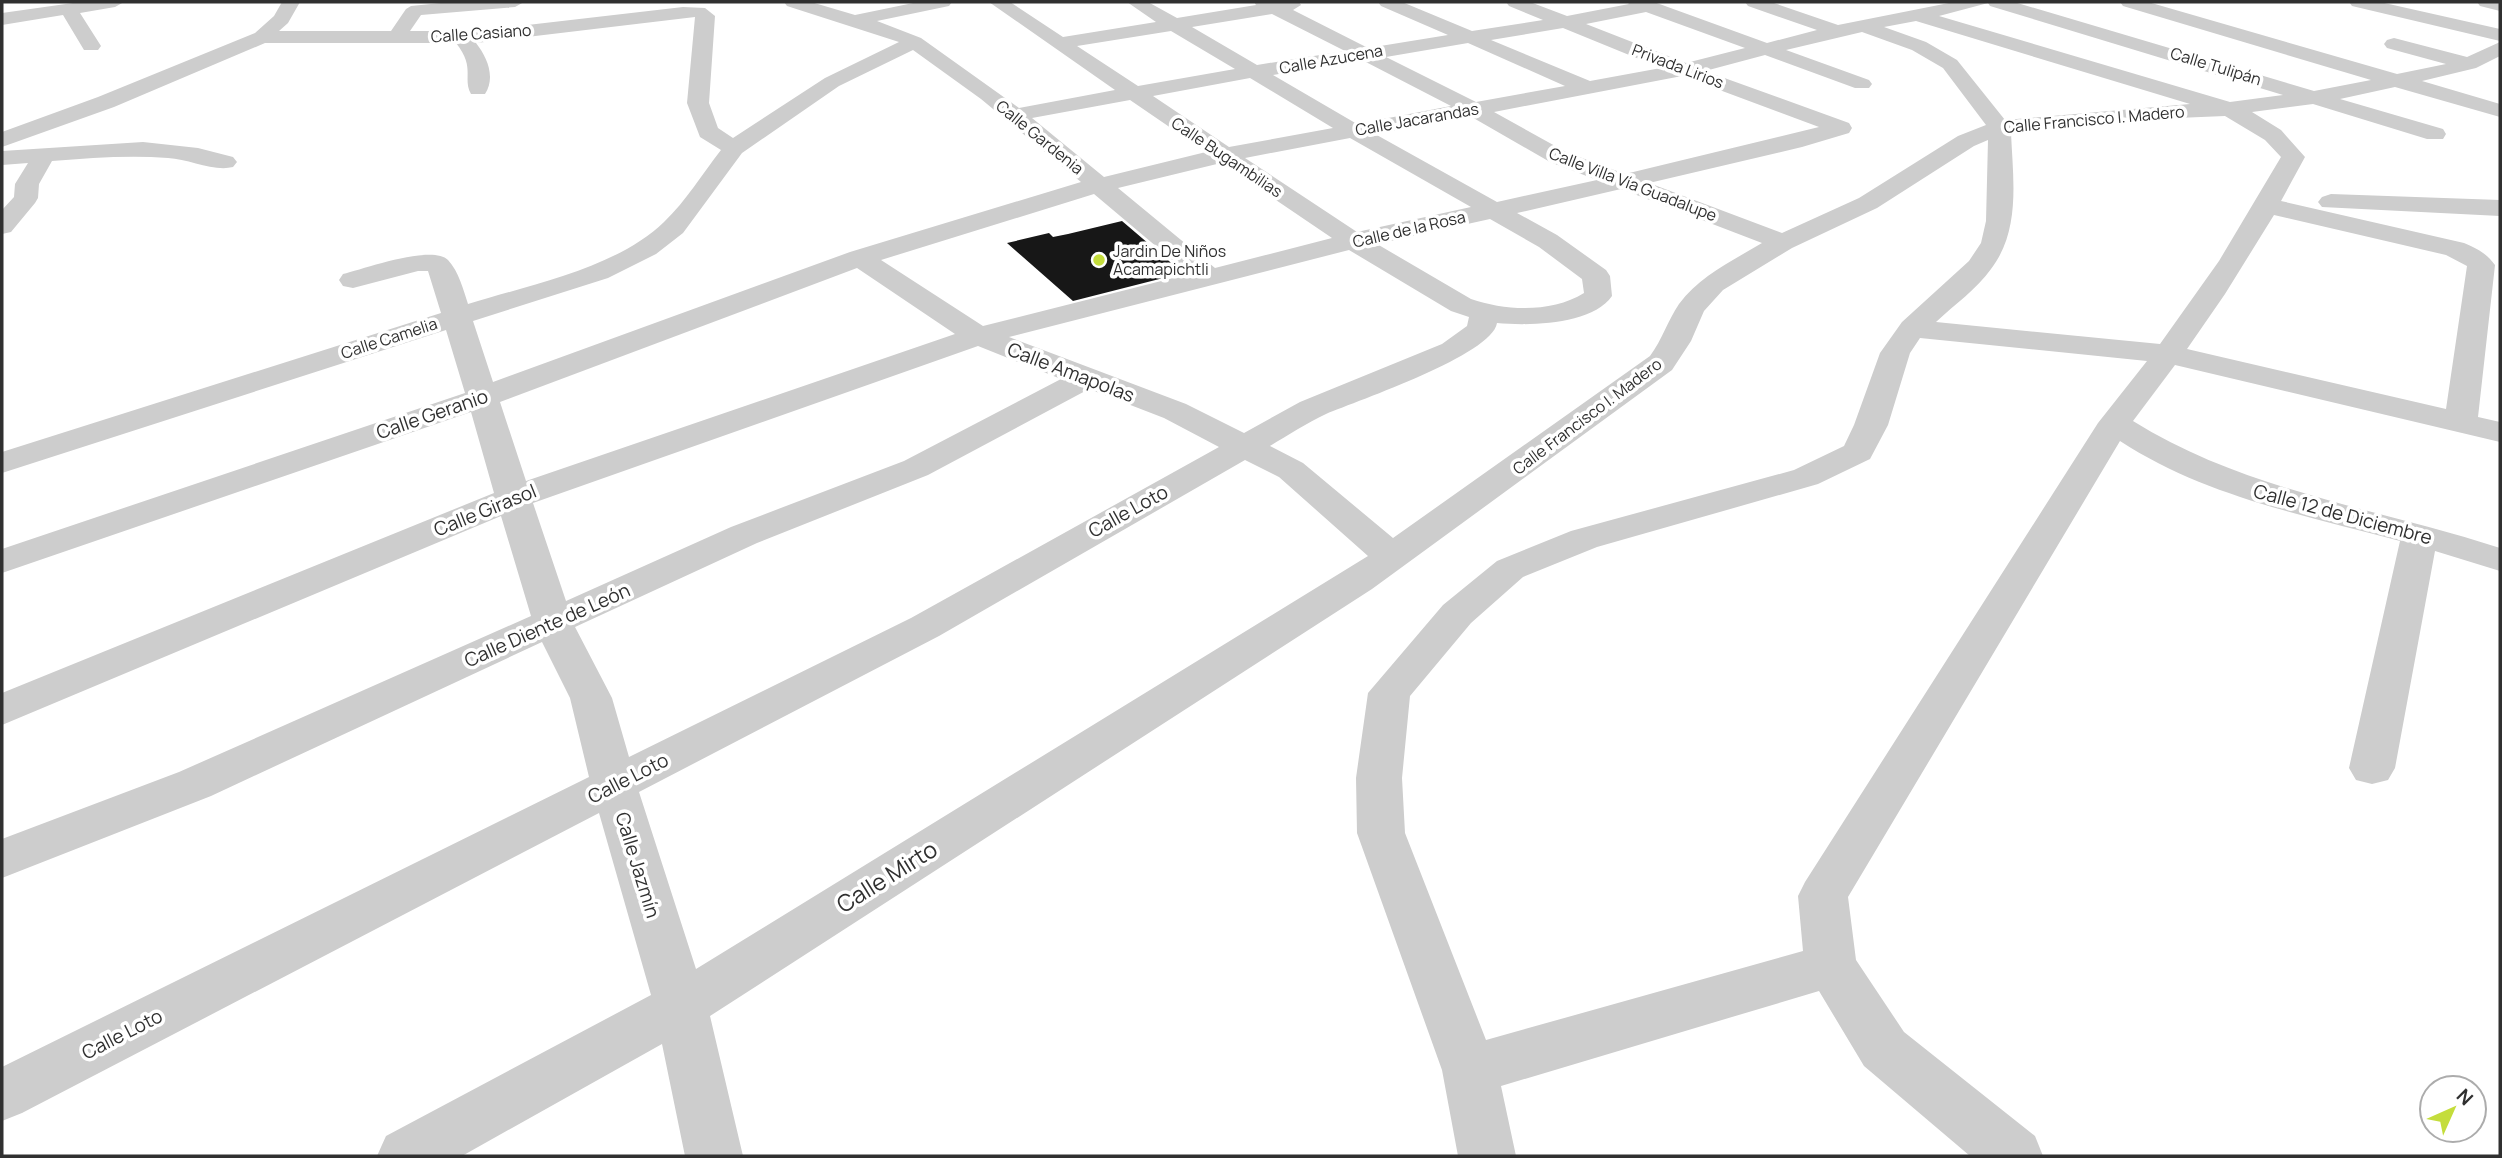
<svg xmlns="http://www.w3.org/2000/svg" width="2502" height="1158" font-family="Manrope,sans-serif">
	<style>
		.building { fill: #171717 }
		.lines { fill: none; stroke-linecap: round; stroke-linejoin: round }
		.minor { fill: #cdcdcd; fill-rule: evenodd }
		.poi-dot { fill: #c4dd3c; stroke: #fff; stroke-width: 2.5 }
		.labels { text-anchor: middle; stroke-width: 7; stroke-linejoin: round; paint-order: stroke }
		.far-street-label { font-size: 16px; fill: #303030; stroke: #fff }
		.far-poi-label { font-size: 16px; fill: #303030; stroke: #fff; text-anchor: start }
		.street-label { font-size: 19px; fill: #303030; stroke: #fff }
		.near-street-label { font-size: 23px; fill: #303030; stroke: #fff }
	</style>
	<rect width="100%" height="100%" fill="#fff"/>
	<path class="building" d="M 1122,221 L 1183,273 L 1073,301 L 1007,243 L 1049,233 L 1053,237 L 1068,234 Z"/>
	<g class="lines">
		<path class="minor" d="M 80,2 L 124,2 L 115,7 L 80,13 L 101,46 L 98,50 L 84,50 L 63,15 L 2,25 L 2,13 Z
			M 282,2 L 300,2 L 288,23 L 279,31 L 391,31 L 406,9 L 411,6 L 451,2 L 524,2 L 515,7 L 421,15 L 410,31 L 476,31 L 683,7 L 705,8 L 715,16 L 709,103 L 718,128 L 733,138 L 825,78 L 899,42 L 787,6 L 784,2 L 811,2 L 855,15 L 918,2 L 952,2 L 949,6 L 877,21 L 921,38 L 1019,108 L 1115,90 L 989,2 L 1010,2 L 1063,37 L 1156,22 L 1127,2 L 1148,2 L 1177,18 L 1256,5 L 1254,2 L 1299,2 L 1301,5 L 1293,10 L 1368,48 L 1448,35 L 1381,6 L 1378,2 L 1402,2 L 1472,31 L 1543,20 L 1509,6 L 1506,2 L 1530,2 L 1567,16 L 1629,4 L 1627,2 L 1654,2 L 1767,43 L 1817,30 L 1748,6 L 1745,2 L 1771,2 L 1838,25 L 1954,2 L 2014,2 L 2314,91 L 2371,80 L 2123,6 L 2120,2 L 2148,2 L 2397,74 L 2446,64 L 2387,48 L 2384,44 L 2387,40 L 2394,38 L 2467,57 L 2500,42 L 2500,56 L 2476,68 L 2422,81 L 2500,104 L 2500,117 L 2395,87 L 2340,99 L 2443,129 L 2446,134 L 2443,139 L 2427,139 L 2313,104 L 2252,112 L 2281,130 L 2305,157 L 2281,201 L 2464,243 C 2478,249 2486,253 2495,265 L 2478,417 L 2500,422 L 2500,442 L 2175,365 L 2133,421 C 2245,491 2377,508 2500,548 L 2500,571 L 2435,551 L 2395,768 L 2388,780 L 2372,784 L 2356,780 L 2349,768 L 2400,541 C 2304,515 2204,496 2120,441 L 1848,897 L 1856,960 L 1904,1032 L 2035,1136 L 2043,1156 L 1970,1156 L 1864,1066 L 1819,991 L 1501,1086 L 1516,1156 L 1458,1156 L 1442,1070 L 1357,833 L 1356,778 L 1368,693 L 1443,605 L 1497,561 L 1571,531 L 1794,470 L 1844,446 L 1854,425 L 1880,353 L 1902,322 L 1969,261 L 1981,243 L 1986,221 L 1988,140 L 1974,146 L 1877,208 L 1792,248 L 1723,290 L 1704,311 L 1691,341 L 1672,370 L 1372,589 L 710,1016 L 743,1156 L 685,1156 L 662,1044 L 462,1156 L 377,1156 L 386,1136 L 651,995 L 599,813 L 22,1113 L 2,1121 L 2,1067 L 589,777 L 570,698 L 542,642 L 211,796 L 2,878 L 2,839 L 179,772 L 531,616 L 501,516 L 2,725 L 2,693 L 494,493 L 471,412 L 2,573 L 2,549 L 465,393 L 446,330 L 2,473 L 2,452 L 441,313 L 428,271 L 418,271 L 353,288 L 343,286 L 339,280 L 343,274 C 364,269 432,244 448,260 C 459,272 463,289 468,304 C 529,285 617,268 664,222 C 686,201 703,173 721,150 L 700,137 L 687,103 L 695,17 L 476,43 C 487,57 496,77 485,94 L 471,94 C 462,78 476,68 456,43 L 265,43 L 114,107 L 2,147 L 2,132 L 98,97 L 255,33 L 274,16 ZM 1988,3 L 1990,6 L 2283,95 L 2230,102 L 1939,16 ZM 1646,12 L 1745,48 L 1686,63 L 1586,24 ZM 1272,14 L 1345,51 L 1257,65 L 1192,27 ZM 1916,21 L 2190,104 L 2005,120 L 1957,60 L 1926,42 L 1884,27 ZM 1563,28 L 1661,68 L 1590,81 L 1491,40 ZM 1171,31 L 1235,69 L 1138,86 L 1077,46 ZM 1862,32 L 1912,50 L 1943,68 L 1986,125 L 1958,136 L 1859,198 L 1782,233 L 1649,183 L 1802,147 L 1849,133 L 1852,128 L 1849,123 L 1705,71 L 1765,55 L 1855,88 L 1869,88 L 1872,84 L 1869,80 L 1786,50 ZM 1468,43 L 1565,86 L 1476,102 L 1386,57 ZM 913,50 L 981,99 L 1081,182 L 850,252 L 493,382 L 473,321 L 608,278 L 656,254 L 683,233 L 742,153 L 839,86 ZM 1362,60 L 1451,106 L 1357,124 L 1273,75 ZM 1682,76 L 1819,127 L 1625,174 L 1566,152 L 1494,112 ZM 1250,78 L 1333,128 L 1229,147 L 1153,96 ZM 1130,100 L 1206,152 L 1104,177 L 1032,118 ZM 1470,116 L 1550,162 L 1597,180 L 1497,202 L 1375,134 ZM 2225,116 L 2265,140 L 2281,157 L 2219,261 L 2160,344 L 1936,322 C 1954,305 1977,289 1991,269 C 2021,230 2013,179 2011,133 L 2153,119 ZM 1350,138 L 1471,207 L 1357,232 L 1245,158 ZM 1221,163 L 1332,238 L 1215,268 L 1118,188 ZM 1621,189 L 1762,243 C 1732,261 1700,276 1679,304 C 1668,320 1662,340 1650,356 L 1393,538 L 1303,463 L 1270,446 C 1288,435 1307,423 1326,414 C 1359,400 1492,355 1497,323 C 1529,326 1592,325 1612,296 L 1610,276 L 1606,270 L 1557,235 L 1517,213 ZM 1094,194 L 1189,274 L 983,326 L 881,260 ZM 2274,215 L 2446,255 L 2467,266 L 2446,409 L 2187,349 L 2225,294 ZM 1490,219 L 1539,247 L 1582,279 L 1584,293 C 1552,313 1506,311 1471,299 L 1377,244 ZM 1349,250 L 1451,311 L 1469,317 L 1467,326 L 1442,344 L 1300,402 L 1244,433 L 1186,404 L 1009,337 ZM 857,268 L 955,334 L 526,481 L 500,402 ZM 1920,338 L 2147,361 L 2098,423 L 1805,882 L 1798,896 L 1803,951 L 1486,1040 L 1405,833 L 1402,778 L 1410,696 L 1471,623 L 1523,577 L 1597,547 L 1818,484 L 1870,459 L 1888,425 L 1910,353 ZM 978,346 L 1061,379 L 904,461 L 731,527 L 566,601 L 533,503 ZM 1089,389 L 1164,418 L 1219,447 L 911,618 L 629,757 L 612,698 L 575,627 L 757,543 L 928,475 ZM 1245,460 L 1279,477 L 1368,556 L 696,969 L 639,792 L 939,636 Z
			M 2349,2 L 2380,2 L 2500,29 L 2500,41 L 2352,6 Z
			M 2477,2 L 2500,2 L 2500,11 L 2480,6 Z
			M 143,142 L 198,148 L 233,157 L 237,162 L 233,167 C 214,172 189,159 168,158 C 129,155 91,158 52,161 L 39,184 L 38,198 L 35,203 L 11,232 L 2,234 L 2,210 L 14,197 L 15,184 L 28,163 L 2,165 L 2,151 Z
			M 2331,194 L 2500,200 L 2500,216 L 2322,207 L 2318,202 L 2322,197 Z"/>
	</g>
	<circle class="poi-dot" cx="1099" cy="260" r="7"/>
	<g class="labels">
		<g class="far-street-label">
			<text transform="translate(481 33) rotate(-4)" y="6">Calle Casiano</text>
			<text transform="translate(1331 59) rotate(-10)" y="6">Calle Azucena</text>
			<text transform="translate(1678 66) rotate(21)" y="6">Privada Lirios</text>
			<text transform="translate(2216 66) rotate(17)" y="6">Calle Tulipán</text>
			<text transform="translate(1417 119) rotate(-10)" y="6">Calle Jacarandas</text>
			<text transform="translate(2094 119) rotate(-5)" y="6">Calle Francisco I. Madero</text>
			<text transform="translate(1040 137) rotate(39)" y="6">Calle Gardenia</text>
			<text transform="translate(1227 157) rotate(34)" y="6">Calle Bugambilias</text>
			<text transform="translate(1633 184) rotate(21)" y="6">Calle Villa Vía Guadalupe</text>
			<text transform="translate(1409 229) rotate(-13)" y="6">Calle de la Rosa</text>
			<text transform="translate(389 338) rotate(-18)" y="6">Calle Camelia</text>
			<text transform="translate(1587 416) rotate(-37)" y="6">Calle Francisco I. Madero</text>
		</g>
		<g class="far-poi-label">
			<text x="1113" y="257">Jardin De Niños<tspan x="1113" dy="18">Acamapichtli</tspan></text>
		</g>
		<g class="street-label">
			<text transform="translate(1071 372) rotate(21)" y="7">Calle Amapolas</text>
			<text transform="translate(432 414) rotate(-19)" y="7">Calle Geranio</text>
			<text transform="translate(485 510) rotate(-22)" y="7">Calle Girasol</text>
			<text transform="translate(1128 511) rotate(-29)" y="7">Calle Loto</text>
			<text transform="translate(2343 514) rotate(15)" y="7">Calle 12 de Diciembre</text>
			<text transform="translate(547 625) rotate(-24)" y="7">Calle Diente de León</text>
			<text transform="translate(628 778) rotate(-27)" y="7">Calle Loto</text>
			<text transform="translate(638 865) rotate(73)" y="7">Calle Jazmín</text>
			<text transform="translate(122 1034) rotate(-27)" y="7">Calle Loto</text>
		</g>
		<g class="near-street-label">
			<text transform="translate(887 877) rotate(-32)" y="8">Calle Mirto</text>
		</g>
	</g>
	<rect width="2502" height="1158" fill="none" stroke="#303030" stroke-width="7"/>
	<g transform="translate(2453 1109) rotate(45)"><circle r="33" fill="#ffffff" stroke="#acacac" stroke-width="2"/>
	<path d="M0-5L12 26L0 18L-12 26Z" fill="#c4dd3c"/>
	<text y="-10" font-size="19" font-weight="bold" text-anchor="middle" fill="#303030">N</text>
	</g>
</svg>
